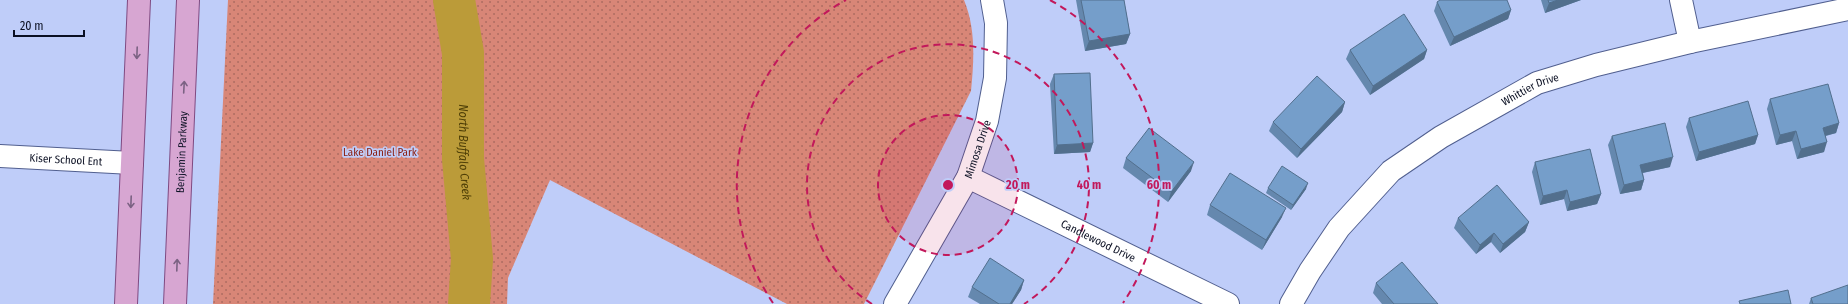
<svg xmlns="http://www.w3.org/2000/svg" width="1848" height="304" font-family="'Fira Sans Condensed',sans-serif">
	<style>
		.park { fill: url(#park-dots) }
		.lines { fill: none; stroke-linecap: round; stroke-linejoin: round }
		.river { stroke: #bb9b39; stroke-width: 42 }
		.minor-casing { stroke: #515f8f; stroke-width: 24 }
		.primary-casing { stroke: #7f4a81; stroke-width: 24 }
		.minor { stroke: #fff; stroke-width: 22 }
		.primary { stroke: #d7a6d2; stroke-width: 22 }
		.wall { fill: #6588ae }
		.shaded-wall { fill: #526f8d }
		.building { fill: #759eca; stroke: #526f8d }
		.oneway { stroke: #7b6283 }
		.ring { fill: none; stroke: #c2185b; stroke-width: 2; stroke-dasharray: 7 5 }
		.labels { text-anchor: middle; stroke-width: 3.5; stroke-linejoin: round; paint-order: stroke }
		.street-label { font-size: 11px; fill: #0b1023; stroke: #bfcdf9 }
		.park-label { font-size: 11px; fill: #8c2113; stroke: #bfcdf9 }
		.water-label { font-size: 12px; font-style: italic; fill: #4f3f07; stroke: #bfcdf9 }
		.centre { fill: #c2185b; stroke: #bfcdf9; stroke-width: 2 }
		.ring-label { font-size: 12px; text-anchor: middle; font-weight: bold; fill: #c2185b; stroke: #bfcdf9; stroke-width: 3.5; stroke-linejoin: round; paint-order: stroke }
	</style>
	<defs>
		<pattern id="park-dots" width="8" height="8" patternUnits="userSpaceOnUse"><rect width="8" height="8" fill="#d88677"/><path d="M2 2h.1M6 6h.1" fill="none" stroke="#ad6c61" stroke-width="1.8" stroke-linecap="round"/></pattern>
	</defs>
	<rect width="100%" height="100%" fill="#bfcdf9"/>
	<path class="park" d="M 228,0 L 964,0 C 976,29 974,60 971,91 L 864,304 L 787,304 L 550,180 L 508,278 L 507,304 L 213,304 Z"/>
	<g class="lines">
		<path class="river" id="s1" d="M 454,0 L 463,53 L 463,159 L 472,259 L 469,304"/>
		<g class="minor-casing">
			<g id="minor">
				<path d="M 1681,0 L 1690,42"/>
				<path id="s2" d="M 0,156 L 132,163"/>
				<path id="s3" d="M 968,177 L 1228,304"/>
				<path id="s4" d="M 895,304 L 968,177 L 987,121 L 995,78 L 996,23 L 992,0"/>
				<path id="s5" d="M 1291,304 L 1310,271 L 1339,228 L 1391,171 L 1441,137 L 1537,83 L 1596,65 L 1690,42 L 1848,9"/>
			</g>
		</g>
		<g class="primary-casing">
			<g id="primary">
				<path d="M 126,304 L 139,0"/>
				<path id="s6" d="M 175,304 L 188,0"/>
			</g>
		</g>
		<use href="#minor" class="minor"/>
		<use href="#primary" class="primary"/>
	</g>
	<path class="wall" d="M 1076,0 L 1124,0 L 1130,34 L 1126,44 L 1085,51 Z
		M 1541,0 L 1581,0 L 1545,13 Z
		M 1437,2 L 1511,10 L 1508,19 L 1450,46 L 1434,11 Z
		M 1350,50 L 1427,50 L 1424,59 L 1370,95 L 1346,59 Z
		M 1054,74 L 1093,143 L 1090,152 L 1054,154 L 1050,84 Z
		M 1770,99 L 1839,123 L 1836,133 L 1826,136 L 1824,152 L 1797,159 L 1792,141 L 1776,145 L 1767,109 Z
		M 1345,102 L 1342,112 L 1297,158 L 1269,131 L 1273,122 Z
		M 1689,118 L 1758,135 L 1755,144 L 1696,161 L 1686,127 Z
		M 1612,136 L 1670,167 L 1643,173 L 1644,180 L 1641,190 L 1620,194 L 1608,145 Z
		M 1126,158 L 1191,171 L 1168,202 L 1123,168 Z
		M 1535,162 L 1601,194 L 1597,204 L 1567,211 L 1564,199 L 1540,205 L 1532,172 Z
		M 1268,188 L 1306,189 L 1291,210 L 1266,193 Z
		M 1210,205 L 1282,217 L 1262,250 L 1207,215 Z
		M 1458,218 L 1529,222 L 1525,232 L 1500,253 L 1491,242 L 1476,254 L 1454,228 Z
		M 1024,280 L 1021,290 L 1012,304 L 980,304 L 968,297 L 972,287 Z
		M 1376,283 L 1438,304 L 1382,304 L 1373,293 Z
		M 1811,298 L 1848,304 L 1809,304 Z"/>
	<path class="shaded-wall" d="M 1558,0 L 1581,0 L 1545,13 L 1549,3 Z
		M 1511,10 L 1508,19 L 1450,46 L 1454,37 Z
		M 1130,34 L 1126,44 L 1085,51 L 1089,41 Z
		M 1427,50 L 1424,59 L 1370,95 L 1373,86 Z
		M 1345,102 L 1342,112 L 1297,158 L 1301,149 Z
		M 1839,123 L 1836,133 L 1820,137 L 1823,128 Z
		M 1796,131 L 1792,141 L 1776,145 L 1780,135 Z
		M 1758,135 L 1755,144 L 1696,161 L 1699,152 Z
		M 1827,142 L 1824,152 L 1797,159 L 1801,149 Z
		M 1093,143 L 1090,152 L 1054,154 L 1057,145 Z
		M 1673,157 L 1670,167 L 1637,174 L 1640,165 Z
		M 1194,162 L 1191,171 L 1168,202 L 1171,192 Z
		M 1644,180 L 1641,190 L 1620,194 L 1624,185 Z
		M 1308,183 L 1306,189 L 1291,210 L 1293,205 Z
		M 1567,190 L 1564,199 L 1540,205 L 1543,196 Z
		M 1601,194 L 1597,204 L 1567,211 L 1570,202 Z
		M 1286,208 L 1282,217 L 1262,250 L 1266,240 Z
		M 1529,222 L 1525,232 L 1500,253 L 1503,244 Z
		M 1494,233 L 1491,242 L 1476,254 L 1480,245 Z
		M 1024,280 L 1021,290 L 1012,304 L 1010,304 Z"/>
	<path class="building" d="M 1081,0 L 1124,0 L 1130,34 L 1089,41 Z
		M 1440,0 L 1507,0 L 1511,10 L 1454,37 L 1437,2 Z
		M 1548,0 L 1558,0 L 1549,3 Z
		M 1404,14 L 1427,50 L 1373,86 L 1350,50 Z
		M 1090,73 L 1093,143 L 1057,145 L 1054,74 Z
		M 1317,76 L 1345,102 L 1301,149 L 1273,122 Z
		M 1828,84 L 1839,123 L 1823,128 L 1827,142 L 1801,149 L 1796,131 L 1780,135 L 1770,99 Z
		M 1748,101 L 1758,135 L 1699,152 L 1689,118 Z
		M 1665,123 L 1673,157 L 1640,165 L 1644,180 L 1624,185 L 1612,136 Z
		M 1149,128 L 1194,162 L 1171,192 L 1126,158 Z
		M 1590,149 L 1601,194 L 1570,202 L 1567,190 L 1543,196 L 1535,162 Z
		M 1282,166 L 1308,183 L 1293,205 L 1268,188 Z
		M 1230,173 L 1286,208 L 1266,240 L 1210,205 Z
		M 1497,185 L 1529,222 L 1503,244 L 1494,233 L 1480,245 L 1458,218 Z
		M 990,258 L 1024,280 L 1010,304 L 999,304 L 972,287 Z
		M 1402,262 L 1438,304 L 1394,304 L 1376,283 Z
		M 1848,285 L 1848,304 L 1813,304 L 1811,298 Z
		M 1788,290 L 1791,304 L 1740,304 L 1739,301 Z"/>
	<defs><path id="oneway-shaft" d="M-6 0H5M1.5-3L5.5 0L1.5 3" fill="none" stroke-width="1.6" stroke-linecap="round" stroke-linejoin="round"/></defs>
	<g class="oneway">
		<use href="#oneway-shaft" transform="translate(137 53) rotate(92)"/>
		<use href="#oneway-shaft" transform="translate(184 87) rotate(-87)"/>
		<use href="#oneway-shaft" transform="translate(131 202) rotate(92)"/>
		<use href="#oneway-shaft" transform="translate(177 265) rotate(-88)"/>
	</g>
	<circle cx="948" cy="185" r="70" fill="#c2185b" fill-opacity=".12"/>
	<g class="ring">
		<circle cx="948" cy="185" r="70"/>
		<path d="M872 304A141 141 0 1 1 1024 304"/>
		<path d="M773 303A211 211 0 0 1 846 0M1050 0A211 211 0 0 1 1123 303"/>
	</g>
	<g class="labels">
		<g class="street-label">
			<text dy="4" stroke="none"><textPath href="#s5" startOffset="329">Whittier Drive</textPath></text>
			<text dy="4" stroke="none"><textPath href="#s4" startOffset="176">Mimosa Drive</textPath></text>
			<text dy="4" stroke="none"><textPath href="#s6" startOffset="152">Benjamin Parkway</textPath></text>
			<text dy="4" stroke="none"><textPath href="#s2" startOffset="66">Kiser School Ent</textPath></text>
			<text dy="4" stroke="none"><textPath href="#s3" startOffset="145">Candlewood Drive</textPath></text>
		</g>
		<g class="park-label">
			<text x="380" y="156">Lake Daniel Park</text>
		</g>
		<g class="water-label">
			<text dy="4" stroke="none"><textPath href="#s1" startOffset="153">North Buffalo Creek</textPath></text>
		</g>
	</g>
	<circle cx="948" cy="185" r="6" class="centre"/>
	<g class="ring-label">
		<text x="1018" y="189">20 m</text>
		<text x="1089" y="189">40 m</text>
		<text x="1159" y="189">60 m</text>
	</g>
	<path d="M14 30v6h70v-6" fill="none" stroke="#0b1023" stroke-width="2"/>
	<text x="20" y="30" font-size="12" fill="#0b1023" stroke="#bfcdf9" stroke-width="3" paint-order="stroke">20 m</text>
</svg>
